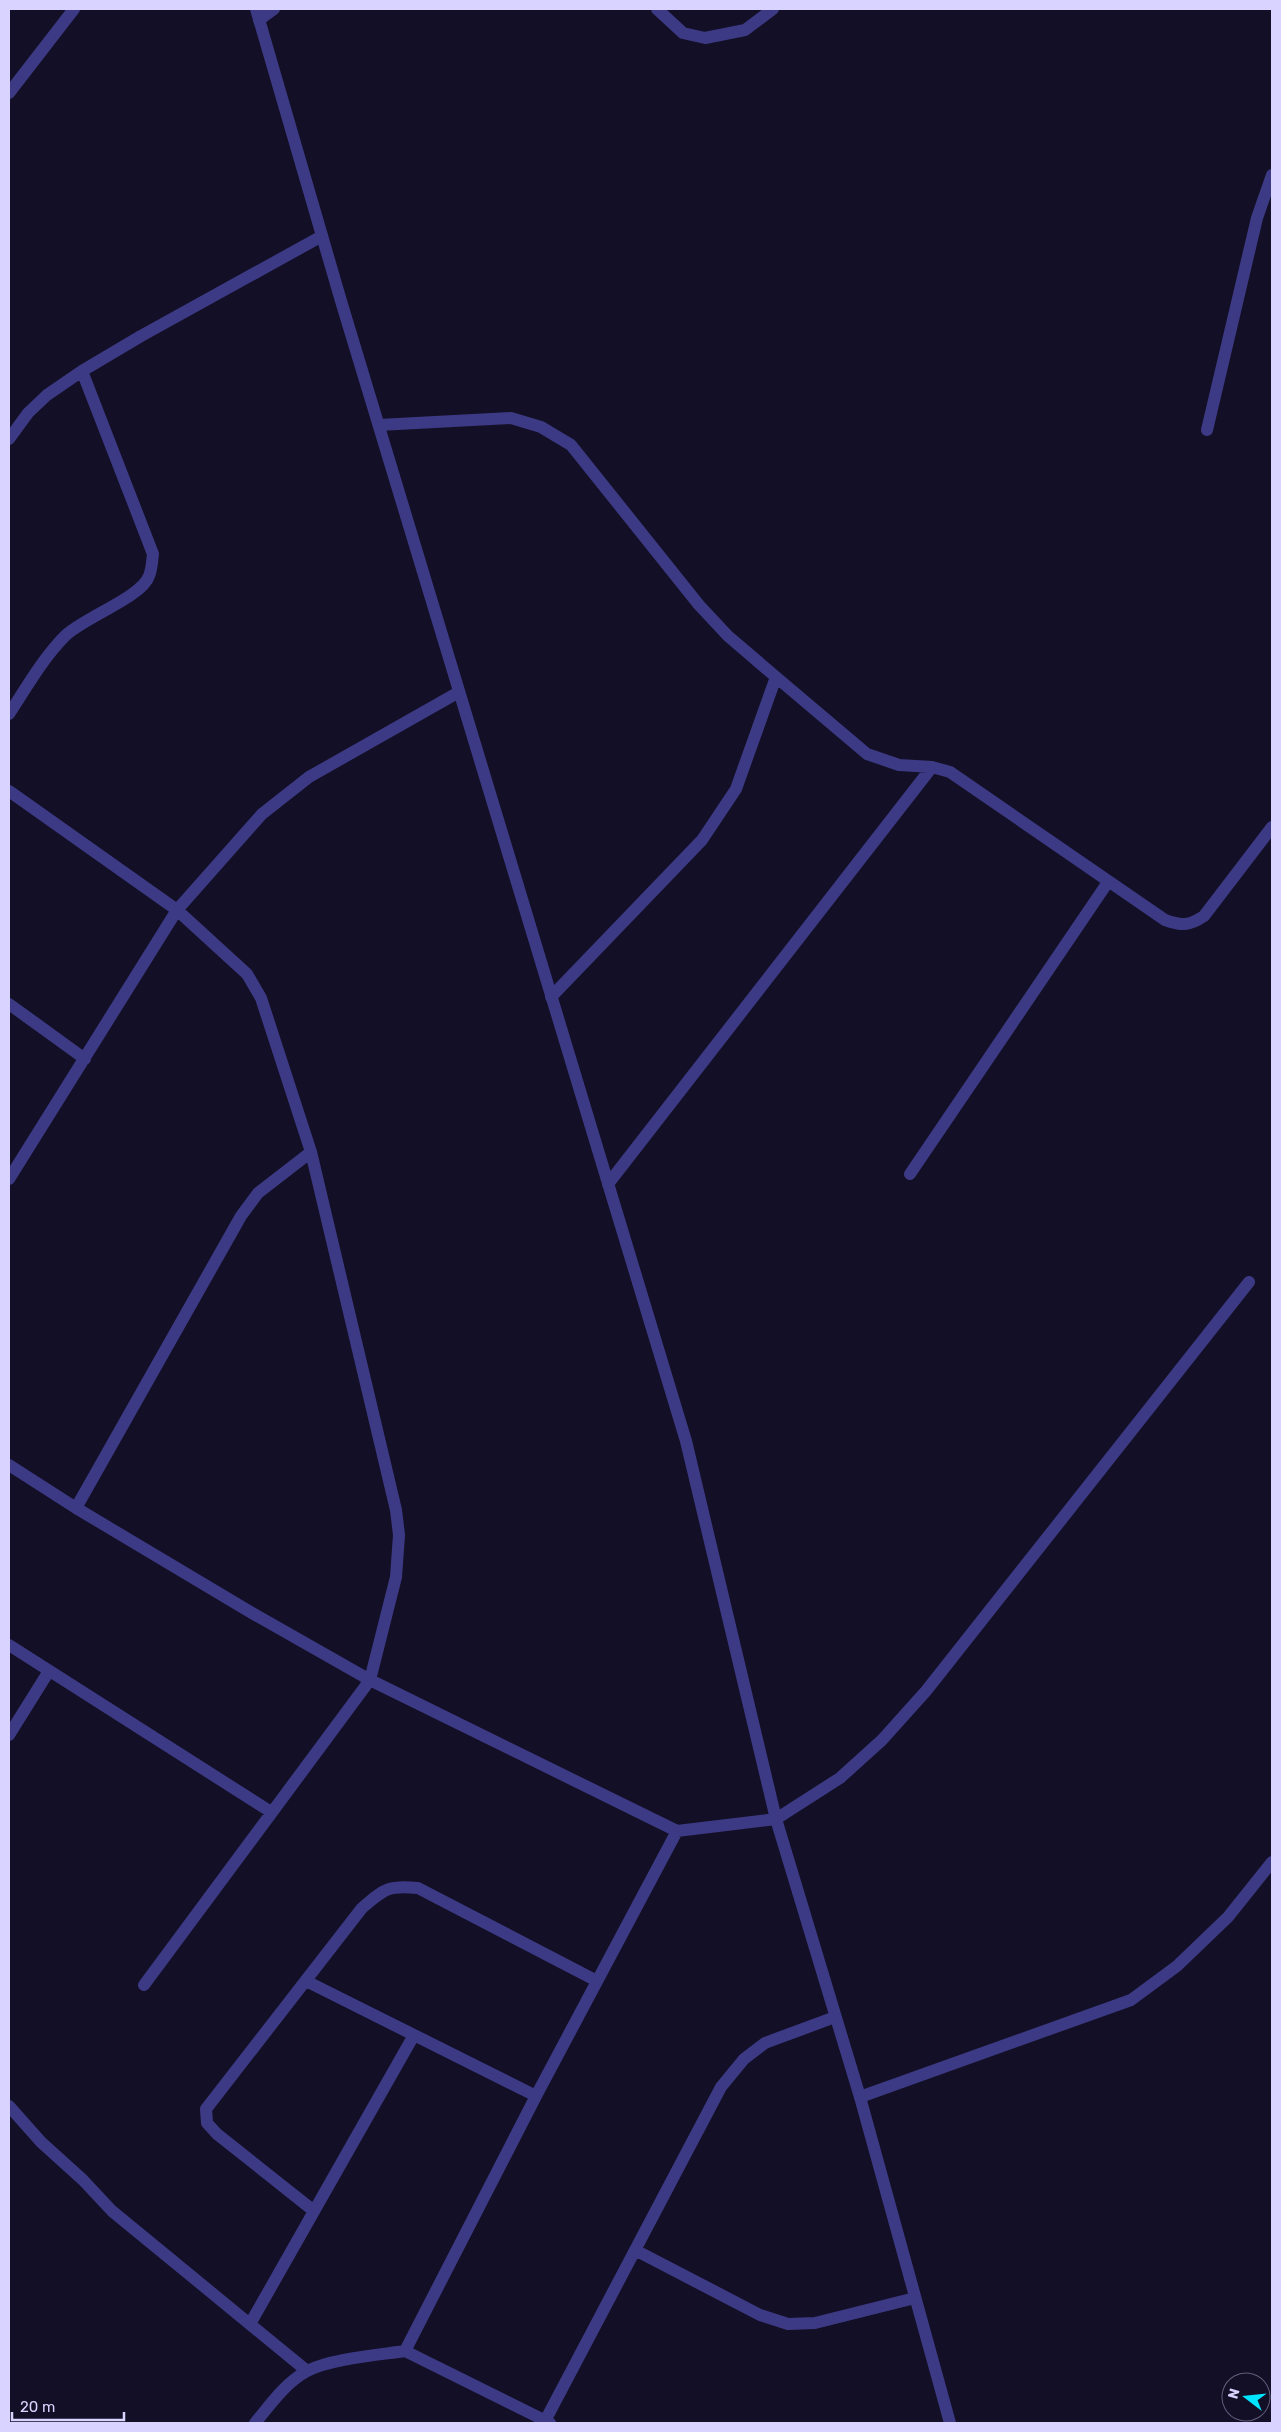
<svg xmlns="http://www.w3.org/2000/svg" width="1281" height="2432" font-family="Rubik,sans-serif">
	<style>
		.lines { fill: none; stroke-linecap: round; stroke-linejoin: round }
		.minor { stroke: #3d3a85; stroke-width: 12 }
		.tertiary { stroke: #3d3a85; stroke-width: 12 }
	</style>
	<rect width="100%" height="100%" fill="#130f26"/>
	<g class="lines">
		<path class="minor" d="M 657,9 L 683,33 L 705,38 L 745,30 L 773,9
			M 259,20 L 274,9
			M 9,93 L 74,9
			M 379,425 L 511,418 L 541,427 L 571,445 L 699,605 L 728,636 L 776,677
			M 1207,430 L 1257,218 L 1272,175
			M 9,439 L 28,413 L 47,395 L 82,371 L 141,336 L 322,236
			M 9,714 C 26,688 43,658 65,636 C 83,618 142,597 149,576 C 152,569 152,561 153,554 L 82,371
			M 9,791 L 177,910 L 247,974 L 261,998 L 311,1152 L 258,1193 L 241,1216 L 76,1508
			M 551,997 L 702,840 L 736,789 L 776,677 L 867,754 L 899,765 L 932,767 L 950,772 L 1165,920 C 1182,926 1189,926 1204,916 L 1272,827
			M 9,1004 L 85,1059
			M 910,1174 L 1108,882
			M 9,1179 L 177,910 L 262,814 L 309,777 L 459,692
			M 608,1184 L 932,767
			M 9,1465 L 76,1508 L 252,1613 L 370,1680 L 677,1831 L 776,1819 L 840,1778 L 882,1740 L 926,1691 L 1249,1282
			M 9,1645 L 271,1812
			M 9,1735 L 49,1671
			M 306,1981 L 536,2096
			M 144,1985 L 370,1680 L 396,1577 L 399,1535 L 396,1510 L 311,1152
			M 860,2097 L 1131,2000 L 1177,1966 L 1228,1917 L 1272,1862
			M 9,2106 L 41,2142 L 83,2180 L 112,2211 L 307,2371
			M 314,2211 L 217,2134 L 207,2123 L 206,2109 L 362,1908 C 384,1889 388,1885 418,1888 L 597,1981
			M 635,2250 L 760,2315 L 788,2324 L 815,2323 L 915,2298
			M 250,2324 L 414,2035
			M 545,2421 L 721,2087 L 744,2059 L 765,2043 L 835,2017
			M 255,2423 C 270,2405 285,2383 307,2371 C 330,2359 378,2355 405,2351
			M 550,2423 L 405,2351 L 536,2096 L 677,1831"/>
		<path class="tertiary" d="M 256,9 L 341,301 L 686,1441 L 776,1819 L 860,2097 L 950,2423"/>
	</g>
	<rect width="1281" height="2432" fill="none" stroke="#d9d4ff" stroke-width="20"/>
	<g transform="translate(1246 2397) rotate(286)"><circle r="24" fill="#130f26" stroke="#625e7d"/>
	<path d="M0-4L9 19L0 12L-9 19Z" fill="#00e5ff"/>
	<text y="-8" font-size="14" font-weight="bold" text-anchor="middle" fill="#d9d4ff">N</text>
	</g>
	<path d="M12 2412v8h112v-8" fill="none" stroke="#d9d4ff" stroke-width="2.5"/>
	<text x="20" y="2412" font-size="15" fill="#d9d4ff" stroke="#130f26" stroke-width="4" paint-order="stroke">20 m</text>
</svg>
